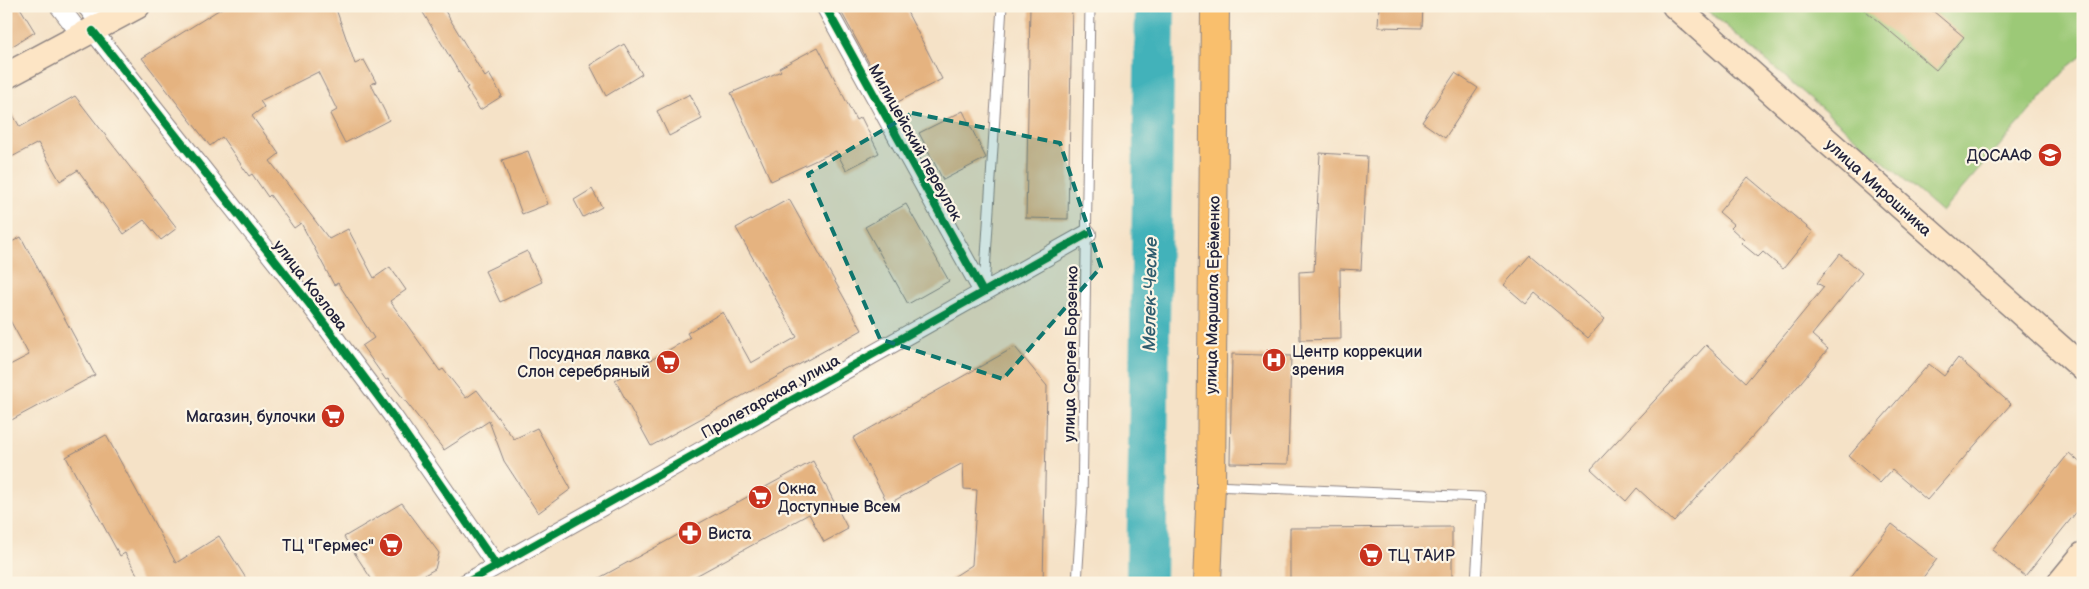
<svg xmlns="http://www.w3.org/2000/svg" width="2089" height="589" font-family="'Balsamiq Sans',sans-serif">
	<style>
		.green { fill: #9cc977; stroke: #5f7659 }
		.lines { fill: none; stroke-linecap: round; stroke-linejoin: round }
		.river { stroke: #42b2ba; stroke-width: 40 }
		.building { fill: #e5b380 }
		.lane-casing { stroke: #8c8281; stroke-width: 11 }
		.street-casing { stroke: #8c8281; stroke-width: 20 }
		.secondary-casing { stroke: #8c8281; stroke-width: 28 }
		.primary-casing { stroke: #8c8281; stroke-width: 30 }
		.lane { stroke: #fff; stroke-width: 9 }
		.street { stroke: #fff; stroke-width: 18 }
		.secondary { stroke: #fde5c5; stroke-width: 25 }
		.primary { stroke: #f9bf6d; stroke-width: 28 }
		.cycleway-casing { stroke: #fcf5e5; stroke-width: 11 }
		.cycleway { stroke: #00873e; stroke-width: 8 }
		.marked { fill: #0f766e; fill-opacity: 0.2; stroke: #0f766e; stroke-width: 4; stroke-dasharray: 10 6; stroke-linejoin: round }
		.labels { text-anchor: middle; stroke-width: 4.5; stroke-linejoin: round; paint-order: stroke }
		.street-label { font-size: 16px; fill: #22223b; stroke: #fcf5e5 }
		.poi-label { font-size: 16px; fill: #22223b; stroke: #fcf5e5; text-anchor: end }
		.water-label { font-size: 18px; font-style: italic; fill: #2f5c6e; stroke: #fcf5e5 }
	</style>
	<rect width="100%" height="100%" fill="#fcf5e5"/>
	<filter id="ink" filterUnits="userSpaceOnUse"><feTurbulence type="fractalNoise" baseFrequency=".02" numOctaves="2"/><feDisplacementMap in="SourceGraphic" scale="10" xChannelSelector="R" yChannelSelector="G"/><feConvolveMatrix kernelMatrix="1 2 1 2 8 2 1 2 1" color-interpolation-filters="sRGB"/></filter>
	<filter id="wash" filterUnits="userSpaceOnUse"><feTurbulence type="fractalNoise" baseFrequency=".0096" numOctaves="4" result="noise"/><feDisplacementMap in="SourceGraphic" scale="20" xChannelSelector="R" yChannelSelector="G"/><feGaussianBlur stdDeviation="1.12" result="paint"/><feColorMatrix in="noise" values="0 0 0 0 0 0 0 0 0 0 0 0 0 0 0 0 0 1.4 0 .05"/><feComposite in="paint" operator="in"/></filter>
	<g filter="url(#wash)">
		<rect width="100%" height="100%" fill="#f5e2c7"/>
		<path class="green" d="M 1703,6 L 2083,6 L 2083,55 L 2069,66 L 1942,212 Z"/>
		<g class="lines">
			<path class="river" d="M 1146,583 L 1155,6"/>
		</g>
		<g id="blocks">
			<path class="building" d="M 6,6 L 19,6 L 35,32 L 6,50 Z
				M 225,6 L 335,6 L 355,64 L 364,60 L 376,82 L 371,84 L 389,120 L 345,143 L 330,114 L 337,110 L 318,72 L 260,101 L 264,107 L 252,116 L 279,154 L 270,161 L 329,239 L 348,229 L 374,278 L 390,267 L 406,290 L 390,301 L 440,371 L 443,369 L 466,398 L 477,390 L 514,439 L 537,428 L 571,489 L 538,513 L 504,461 L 489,421 L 444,450 L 388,379 L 386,380 L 362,346 L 374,338 L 338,283 L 334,285 L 301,223 L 294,228 L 270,195 L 268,197 L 252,174 L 249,176 L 222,137 L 210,146 L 142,58 Z
				M 419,6 L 442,6 L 485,77 L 489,74 L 502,96 L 480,110 L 466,88 L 468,87 Z
				M 838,6 L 904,6 L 942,79 L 892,105 Z
				M 1030,6 L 1072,6 L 1068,219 L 1026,218 Z
				M 1379,6 L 1423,6 L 1422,28 L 1378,27 Z
				M 1860,6 L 1927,6 L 1964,37 L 1936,70 Z
				M 624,44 L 642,74 L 606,96 L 590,65 Z
				M 818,47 L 856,120 L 861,117 L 879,153 L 846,170 L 836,151 L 771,181 L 731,93 L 781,71 L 779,68 Z
				M 1455,73 L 1478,88 L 1445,138 L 1422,122 Z
				M 690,94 L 702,119 L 669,136 L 657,111 Z
				M 75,96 L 177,228 L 161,240 L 144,220 L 124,234 L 78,170 L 60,181 L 38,143 L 6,160 L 6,103 L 20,127 Z
				M 963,111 L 986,158 L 943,180 L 919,133 Z
				M 528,151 L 548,204 L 522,214 L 502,160 Z
				M 1320,153 L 1367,156 L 1361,270 L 1340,269 L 1341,339 L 1300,340 L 1299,272 L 1314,271 Z
				M 1748,177 L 1813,232 L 1783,269 L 1763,252 L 1758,257 L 1741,243 L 1744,240 L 1731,228 L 1734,225 L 1719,212 Z
				M 592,189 L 602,207 L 583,217 L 574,200 Z
				M 789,199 L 862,330 L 651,446 L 615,380 L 690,338 L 687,333 L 723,312 L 751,363 L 797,337 L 736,228 Z
				M 906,204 L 949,281 L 908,304 L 865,227 Z
				M 21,237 L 95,375 L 6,423 L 6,367 L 29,355 L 6,313 L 6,245 Z
				M 527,251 L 542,282 L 500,302 L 485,271 Z
				M 1840,254 L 1862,273 L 1812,335 L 1828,349 L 1793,392 L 1674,522 L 1637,488 L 1626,501 L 1591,469 L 1706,345 L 1746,382 L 1824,287 L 1817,283 Z
				M 1530,255 L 1605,319 L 1588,338 L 1535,293 L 1526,304 L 1504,285 Z
				M 1015,347 L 1047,386 L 1043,583 L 944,583 L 972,565 L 977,490 L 964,489 L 963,463 L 888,504 L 853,438 Z
				M 1232,354 L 1291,356 L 1288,464 L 1230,463 Z
				M 1958,358 L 2011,404 L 1927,500 L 1892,470 L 1880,483 L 1849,456 L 1929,364 L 1944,376 Z
				M 106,435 L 176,563 L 219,536 L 249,583 L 142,583 L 125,553 L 120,556 L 66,457 Z
				M 2069,453 L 2083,465 L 2083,504 L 2025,576 L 1992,550 Z
				M 813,461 L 848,529 L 824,542 L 809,514 L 683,583 L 590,583 Z
				M 402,503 L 439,553 L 435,569 L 410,583 L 374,583 L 344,537 Z
				M 1892,524 L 1937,559 L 1919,583 L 1846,583 Z
				M 1452,527 L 1452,583 L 1290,583 L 1290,528 Z"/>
		</g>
	</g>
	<g filter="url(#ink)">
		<use href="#blocks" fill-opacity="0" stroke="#8c8281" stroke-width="1"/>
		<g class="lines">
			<g class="lane-casing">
				<path id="lane" d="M 984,288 L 1002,6
					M 1213,486 L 1481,497 L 1476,583
					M 1077,583 L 1082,504 L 1090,6"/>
			</g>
			<g class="street-casing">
				<path id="street" d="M 59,6 L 82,36
					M 86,6 L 102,26
					M 825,6 L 983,292
					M 93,31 L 311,306 L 392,415 L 496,565
					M 466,583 L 1087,234"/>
			</g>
			<g class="secondary-casing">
				<path id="secondary" d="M 1675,6 L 2083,368
					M 6,76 L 137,6
					M 2060,583 L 2083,555"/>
			</g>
			<g class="primary-casing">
				<path id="primary" d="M 1207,583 L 1211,486 L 1215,6"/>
			</g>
			<use href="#lane" class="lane"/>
			<use href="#street" class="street"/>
			<use href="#secondary" class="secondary"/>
			<use href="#primary" class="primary"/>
			<g class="cycleway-casing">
				<path id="cycleway" d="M 825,6 L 983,292
					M 93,31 L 311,306 L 392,415 L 496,565
					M 466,583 L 1087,234"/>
			</g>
			<use href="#cycleway" class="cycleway"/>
		</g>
	</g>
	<path class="marked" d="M 912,113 L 1060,143 L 1101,267 L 1003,379 L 880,339 L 808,174 Z"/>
	<defs>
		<g id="university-disc" transform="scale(1.25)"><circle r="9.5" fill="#c8321e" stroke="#fcf5e5"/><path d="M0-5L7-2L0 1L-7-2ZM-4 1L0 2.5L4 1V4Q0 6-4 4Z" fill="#fff"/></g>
		<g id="hospital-disc" transform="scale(1.25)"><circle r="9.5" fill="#c8321e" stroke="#fcf5e5"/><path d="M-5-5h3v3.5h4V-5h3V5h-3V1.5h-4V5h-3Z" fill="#fff"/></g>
		<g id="supermarket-disc" transform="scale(1.25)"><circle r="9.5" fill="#c8321e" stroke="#fcf5e5"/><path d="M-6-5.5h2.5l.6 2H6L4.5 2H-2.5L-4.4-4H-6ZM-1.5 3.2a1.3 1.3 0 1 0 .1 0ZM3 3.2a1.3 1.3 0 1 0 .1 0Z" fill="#fff"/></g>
		<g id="pharmacy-disc" transform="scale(1.25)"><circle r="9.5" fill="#c8321e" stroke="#fcf5e5"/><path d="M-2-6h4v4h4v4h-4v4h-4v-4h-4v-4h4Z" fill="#fff"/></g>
	</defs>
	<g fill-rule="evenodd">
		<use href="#university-disc" x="2050" y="155"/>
		<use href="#hospital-disc" x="1274" y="360"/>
		<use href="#supermarket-disc" x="668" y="362"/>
		<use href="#supermarket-disc" x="333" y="416"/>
		<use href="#supermarket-disc" x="760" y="497"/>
		<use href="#pharmacy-disc" x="690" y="533"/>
		<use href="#supermarket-disc" x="391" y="545"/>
		<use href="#supermarket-disc" x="1371" y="555"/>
	</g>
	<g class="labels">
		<g class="street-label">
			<text transform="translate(916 142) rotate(61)" y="6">Милицейский переулок</text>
			<text transform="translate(1879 187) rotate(42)" y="6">улица Мирошника</text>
			<text transform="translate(311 285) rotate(52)" y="6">улица Козлова</text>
			<text transform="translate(1212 295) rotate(-89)" y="6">улица Маршала Ерёменко</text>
			<text transform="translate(1070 354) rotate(-89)" y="6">улица Сергея Борзенко</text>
			<text transform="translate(770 396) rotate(-29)" y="6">Пролетарская улица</text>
		</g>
		<g class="poi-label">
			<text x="2032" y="161">ДОСААФ</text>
			<text x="1292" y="357" text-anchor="start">Центр коррекции<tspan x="1292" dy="18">зрения</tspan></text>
			<text x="650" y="359">Посудная лавка<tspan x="650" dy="18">Слон серебряный</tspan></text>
			<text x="316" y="422">Магазин, булочки</text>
			<text x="778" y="494" text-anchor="start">Окна<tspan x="778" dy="18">Доступные Всем</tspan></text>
			<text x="708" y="539" text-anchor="start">Виста</text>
			<text x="374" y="551">ТЦ "Гермес"</text>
			<text x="1388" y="561" text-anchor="start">ТЦ ТАИР</text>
		</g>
		<g class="water-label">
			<text transform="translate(1150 294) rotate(-89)" y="6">Мелек-Чесме</text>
		</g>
	</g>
	<rect width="2089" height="589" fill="none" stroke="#fcf5e5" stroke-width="25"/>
</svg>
